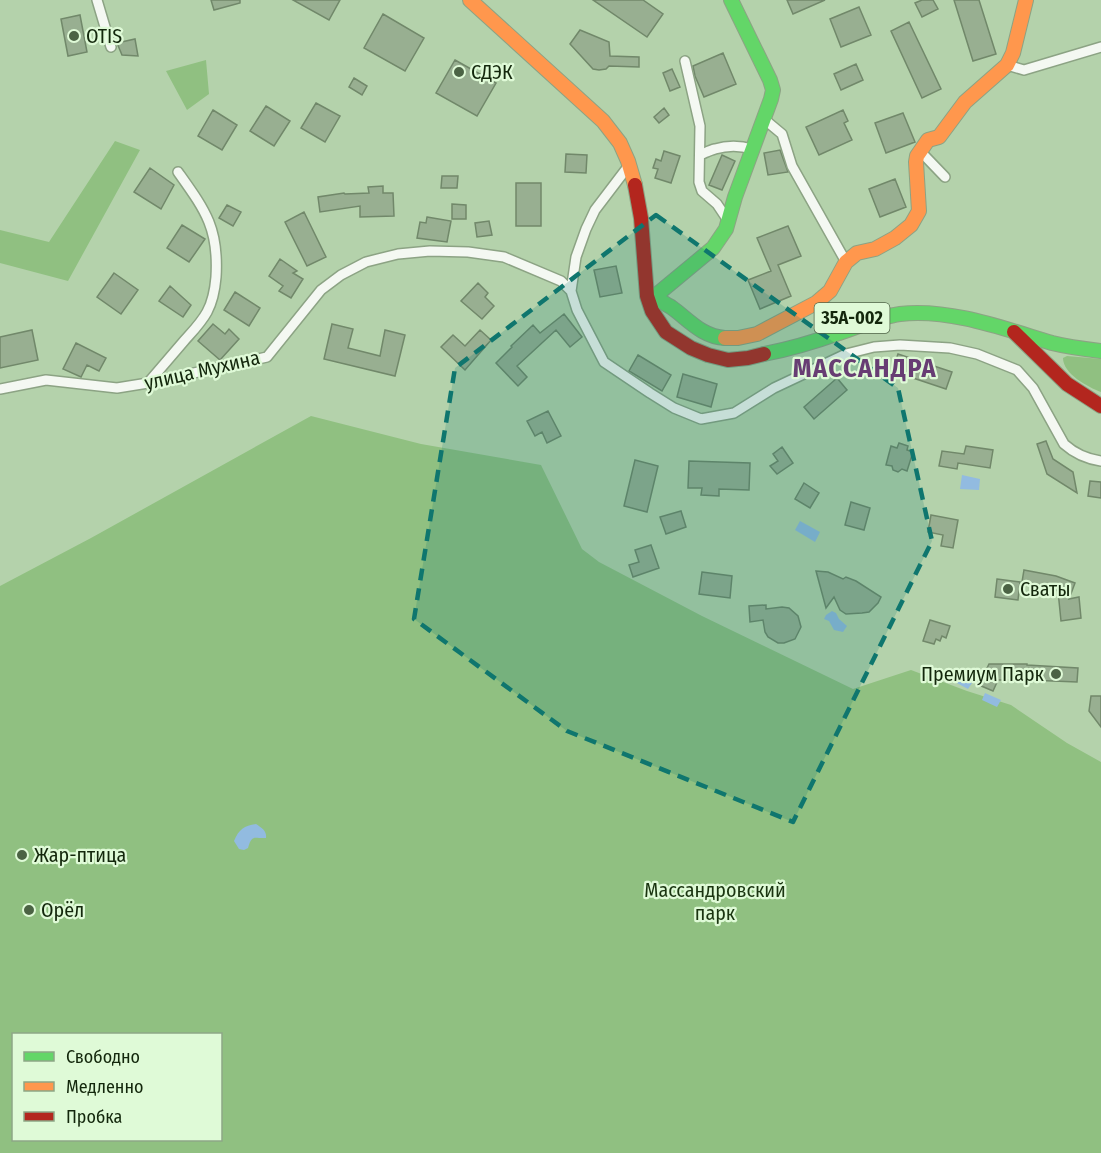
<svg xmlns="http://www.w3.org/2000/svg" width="1101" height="1153" font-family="'Fira Sans Condensed',sans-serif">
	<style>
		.green { fill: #90c081; fill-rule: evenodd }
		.water { fill: #92bbe0 }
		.building { fill: #98af91; stroke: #71886a; stroke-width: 1.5 }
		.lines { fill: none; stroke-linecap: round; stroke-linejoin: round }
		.street-casing { stroke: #8ca384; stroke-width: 12 }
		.fast-casing { stroke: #8ca384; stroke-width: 16 }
		.slow-casing { stroke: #8ca384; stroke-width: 16 }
		.jam-casing { stroke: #8ca384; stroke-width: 16 }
		.street { stroke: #f4f8f2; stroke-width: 9 }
		.fast { stroke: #63d668; stroke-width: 14 }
		.slow { stroke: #ff974d; stroke-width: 14 }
		.jam { stroke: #b3261e; stroke-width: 14 }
		.marked { fill: #0f766e; fill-opacity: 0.2; stroke: #0f766e; stroke-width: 4.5; stroke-dasharray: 12 8; stroke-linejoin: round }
		.poi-dot { fill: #4b6344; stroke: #dffad7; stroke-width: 2 }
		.labels { text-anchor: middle; stroke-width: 4.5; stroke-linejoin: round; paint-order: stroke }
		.shield { fill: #dffad7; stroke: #506649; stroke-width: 1.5 }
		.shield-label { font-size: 18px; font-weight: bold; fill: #13270c }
		.poi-label { font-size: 20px; fill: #13270c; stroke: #dffad7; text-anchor: start }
		.street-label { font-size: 20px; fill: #13270c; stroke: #dffad7 }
		.park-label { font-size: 20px; fill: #1a3410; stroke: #dffad7 }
		.district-label { font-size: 26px; font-weight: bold; letter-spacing: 1.5px; fill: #673d73; stroke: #dffad7 }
	</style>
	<rect width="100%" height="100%" fill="#b4d2ab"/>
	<path class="green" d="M 206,60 L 209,94 L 187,110 L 166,71 Z
		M 115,141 L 140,150 L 68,281 L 0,263 L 0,230 L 49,242 Z
		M 1067,356 L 1101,359 L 1101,392 C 1088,387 1063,374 1063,358 Z
		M 311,416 L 421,444 L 541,465 L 582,549 L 599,562 L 702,616 L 853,689 L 911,670 L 967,691 L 1011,705 L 1067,743 L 1101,762 L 1101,1153 L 0,1153 L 0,586 L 91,538 ZM 14,1034 L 220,1034 L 220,1140 L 14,1140 Z"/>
	<path class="water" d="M 962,475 L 980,479 L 979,490 L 960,489 Z
		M 800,521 L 820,532 L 815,542 L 795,530 Z
		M 832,611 L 836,613 L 839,619 L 847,626 L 843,632 L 834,630 L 829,621 L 824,619 L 826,615 Z
		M 958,674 L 962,676 L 964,674 L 968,677 L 967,679 L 972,683 L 968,689 L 953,681 Z
		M 985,693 L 1001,700 L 997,707 L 982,700 Z
		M 256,824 C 262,828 267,831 266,838 C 255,839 252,833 248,848 L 244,850 L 239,849 L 234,841 C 239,829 244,826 256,824 Z"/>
	<path class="building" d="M 211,0 L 240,0 L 240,3 L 214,10 Z
		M 293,0 L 340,0 L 329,20 Z
		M 593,0 L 643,0 L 663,14 L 647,37 Z
		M 787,0 L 825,0 L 793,14 Z
		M 922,0 L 933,0 L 938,9 L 922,17 L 915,3 Z
		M 954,0 L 979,0 L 996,54 L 973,61 Z
		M 859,7 L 871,35 L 841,47 L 830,19 Z
		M 383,14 L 424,38 L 405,71 L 364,48 Z
		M 80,15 L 87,52 L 68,56 L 61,19 Z
		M 909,22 L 941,89 L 922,98 L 891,31 Z
		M 580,30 L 609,42 L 610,56 L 639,57 L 639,67 L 609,66 L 606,69 L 599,70 L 593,69 L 570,44 Z
		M 135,39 L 138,56 L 122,55 L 117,43 Z
		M 723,53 L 736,84 L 704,97 L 695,76 L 693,66 Z
		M 455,60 L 496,83 L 477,116 L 436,93 Z
		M 856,64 L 863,80 L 841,90 L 834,74 Z
		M 672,69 L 680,87 L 670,91 L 663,73 Z
		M 354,78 L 367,86 L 362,95 L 349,87 Z
		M 316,103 L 340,116 L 325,142 L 301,128 Z
		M 266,106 L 290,121 L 274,146 L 250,131 Z
		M 664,108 L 669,115 L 659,123 L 654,117 Z
		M 213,110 L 237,125 L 222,150 L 198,136 Z
		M 843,110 L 848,121 L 844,123 L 852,140 L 819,155 L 806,127 Z
		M 903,113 L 915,142 L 886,153 L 875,123 Z
		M 780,150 L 788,172 L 768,175 L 764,153 Z
		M 664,151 L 680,156 L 671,183 L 655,178 L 658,169 L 653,168 L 656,159 L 661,161 Z
		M 566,154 L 587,155 L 586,173 L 565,172 Z
		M 722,155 L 735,161 L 722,190 L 709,185 Z
		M 150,168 L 174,185 L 161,209 L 134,192 Z
		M 442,176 L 458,176 L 457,188 L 441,188 Z
		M 895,179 L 906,207 L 880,217 L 869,189 Z
		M 516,183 L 541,183 L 541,226 L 516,226 Z
		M 383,186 L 383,193 L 393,193 L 394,216 L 360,217 L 360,206 L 320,212 L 318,197 L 344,193 L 345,194 L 369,193 L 368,187 Z
		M 452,204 L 466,205 L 466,219 L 452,219 Z
		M 227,205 L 241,212 L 233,226 L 219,218 Z
		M 304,212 L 326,257 L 307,266 L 285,222 Z
		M 427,217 L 451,221 L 447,242 L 417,238 L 420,222 L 426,223 Z
		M 489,221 L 492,235 L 477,237 L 475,223 Z
		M 182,225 L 205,239 L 189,262 L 167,248 Z
		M 788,226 L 801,256 L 778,265 L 791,296 L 760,309 L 748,280 L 771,271 L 757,238 Z
		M 280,259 L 297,271 L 293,273 L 303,279 L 291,298 L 279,291 L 283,286 L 269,276 Z
		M 616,266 L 622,293 L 600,297 L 594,270 Z
		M 114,273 L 138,290 L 121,314 L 97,297 Z
		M 478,283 L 488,293 L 485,297 L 494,306 L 482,319 L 461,301 Z
		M 170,286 L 191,305 L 183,317 L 159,301 Z
		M 235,292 L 260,308 L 249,326 L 224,310 Z
		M 564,314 L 582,337 L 570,347 L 556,330 L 517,366 L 527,377 L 518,386 L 496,363 L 512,347 L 511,346 L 533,325 L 540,333 Z
		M 213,324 L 225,334 L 229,329 L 239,339 L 220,360 L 198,341 Z
		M 332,324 L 353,329 L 348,348 L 380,356 L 385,330 L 405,335 L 395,376 L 324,359 Z
		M 32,330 L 38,360 L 0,368 L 0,337 Z
		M 480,330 L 491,340 L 465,370 L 441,347 L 453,335 L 465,346 Z
		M 76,343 L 106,358 L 99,371 L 87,365 L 81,377 L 63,369 Z
		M 898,354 L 952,372 L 946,389 L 892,371 Z
		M 638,355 L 671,375 L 662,391 L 629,371 Z
		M 683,374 L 717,384 L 711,407 L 677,397 Z
		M 837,378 L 847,390 L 814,419 L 804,407 Z
		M 548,411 L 561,436 L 547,443 L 542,432 L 535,436 L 527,421 Z
		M 1046,441 L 1053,459 L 1073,472 L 1077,493 L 1047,474 L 1037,444 Z
		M 899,443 L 908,446 L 907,450 L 913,452 L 907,471 L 902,469 L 898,472 L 893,470 L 892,466 L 886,465 L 891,446 L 897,448 Z
		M 966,446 L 993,450 L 990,468 L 958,463 L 957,469 L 939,466 L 942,451 L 964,454 Z
		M 782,447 L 793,463 L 777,474 L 770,466 L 778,461 L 773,454 Z
		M 635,460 L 658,466 L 647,512 L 624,506 Z
		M 689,461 L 750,463 L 749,490 L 719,489 L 719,496 L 701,495 L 702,488 L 688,488 Z
		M 1090,481 L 1101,482 L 1101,498 L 1088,496 Z
		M 804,483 L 819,493 L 810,508 L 795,499 Z
		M 851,502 L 870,508 L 864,530 L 845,525 Z
		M 681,511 L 686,527 L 666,534 L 660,517 Z
		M 931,515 L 958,520 L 953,548 L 941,546 L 943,535 L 928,532 Z
		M 651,545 L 659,568 L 633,577 L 629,565 L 639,562 L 635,550 Z
		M 1024,570 L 1056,576 L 1075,583 L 1069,599 L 1079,597 L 1081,618 L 1061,621 L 1058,591 L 1047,587 L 1022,582 Z
		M 816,571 L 828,572 L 843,579 L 846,577 L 856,581 L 881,597 L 878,603 L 869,612 L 862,613 L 846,614 L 840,610 L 834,597 L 826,608 Z
		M 702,572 L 732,576 L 730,598 L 699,594 Z
		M 997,579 L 1020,582 L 1018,600 L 995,597 Z
		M 766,605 L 766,609 L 782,607 L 789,608 L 798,616 L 801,627 L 795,639 L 784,643 L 778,643 L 768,637 L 765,632 L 763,620 L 750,622 L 749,606 Z
		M 930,620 L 950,626 L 946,638 L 942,636 L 940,641 L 936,639 L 934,644 L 923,641 Z
		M 989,664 L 1027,664 L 1027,665 L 1078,668 L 1077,682 L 1028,680 L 998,680 L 993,691 L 979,685 Z
		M 1091,696 L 1101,696 L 1101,727 L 1089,711 Z"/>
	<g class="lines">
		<g class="street-casing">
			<path id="street" d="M 97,0 L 111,47
				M 685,61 L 700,126 L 699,182 L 702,191 L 717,204 L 729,222
				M 1007,65 L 1024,70 L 1101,47
				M 764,119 L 782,134 L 792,166 L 846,262
				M 920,151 L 945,177
				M 700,155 C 705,153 710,150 715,149 C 728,145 739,145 752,149
				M 630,164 L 595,210 L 586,229 L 576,257 L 571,291 L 577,310 L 604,362 L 650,393 L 674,408 L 701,419 L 734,413 L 774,388 L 846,354 L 874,347 L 900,345 L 950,348 L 977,354 L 1017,370 L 1033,388 L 1064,444 C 1074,453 1087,459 1101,461
				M 148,383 C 160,369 172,355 184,341 C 192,332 201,323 207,312 C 213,301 215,289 216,277 C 219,228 205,210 178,172
				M 0,389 L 46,380 L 117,388 L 148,383 L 267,357 L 321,290 L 341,275 L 366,262 L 398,254 L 430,251 L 468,252 L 504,257 L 561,281 L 571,291"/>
		</g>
		<g class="fast-casing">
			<path id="fast" d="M 725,338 C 702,337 688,319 671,307 C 665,304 660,300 654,297 L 713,248 L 726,229 L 735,197 L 771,99 L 773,90 L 770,80 L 731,0
				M 764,354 C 790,349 814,342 839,333 C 858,327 879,317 900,314 C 949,308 1005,329 1052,343 C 1068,347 1084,349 1101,351"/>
		</g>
		<g class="slow-casing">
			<path id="slow" d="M 470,0 L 603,121 L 620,143 L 628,161 L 635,185
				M 725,338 L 738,338 L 757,334 L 816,303 L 830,291 L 846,262 L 857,253 L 875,249 L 895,238 L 911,225 L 919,211 L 916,162 L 917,156 L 928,140 L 939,137 L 965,102 L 1007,65 L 1013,53 L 1026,0"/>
		</g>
		<g class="jam-casing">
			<path id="jam" d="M 635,185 L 641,218 L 647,296 L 652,311 L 666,332 L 691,348 L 708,355 L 728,360 L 748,358 L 764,354
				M 1014,332 L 1067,384 L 1101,406"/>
		</g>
		<use href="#street" class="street"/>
		<use href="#fast" class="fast"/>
		<use href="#slow" class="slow"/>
		<use href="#jam" class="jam"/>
	</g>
	<path class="marked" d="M 656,215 L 898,388 L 932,541 L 793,822 L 567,731 L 414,619 L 455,368 Z"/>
	<g class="poi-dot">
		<circle cx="74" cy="36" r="6"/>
		<circle cx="459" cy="72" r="6"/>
		<circle cx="1008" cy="589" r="6"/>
		<circle cx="1056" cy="674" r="6"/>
		<circle cx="22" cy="855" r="6"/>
		<circle cx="29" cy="910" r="6"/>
	</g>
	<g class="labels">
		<rect class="shield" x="814.5" y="303" width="75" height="30" rx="4.5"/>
		<g class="shield-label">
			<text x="852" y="324">35А-002</text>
		</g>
		<g class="poi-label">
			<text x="86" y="43">OTIS</text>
			<text x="471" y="79">СДЭК</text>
			<text x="1020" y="596">Сваты</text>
			<text x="1044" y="681" text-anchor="end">Премиум Парк</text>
			<text x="34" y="862">Жар-птица</text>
			<text x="41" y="917">Орёл</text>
		</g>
		<g class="street-label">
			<text transform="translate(202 370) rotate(-13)" y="7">улица Мухина</text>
		</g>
		<g class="park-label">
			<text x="715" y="897">Массандровский<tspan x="715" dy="23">парк</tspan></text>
		</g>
		<g class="district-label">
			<text x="865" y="377">МАССАНДРА</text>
		</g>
	</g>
	<rect x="12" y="1033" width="210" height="108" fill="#dffad7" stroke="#8da686" stroke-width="1.5"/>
	<rect x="24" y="1052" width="30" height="9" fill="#63d668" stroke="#8da686" stroke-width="1.5"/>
	<text x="66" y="1063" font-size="18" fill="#13270c">Свободно</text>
	<rect x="24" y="1082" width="30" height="9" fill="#ff974d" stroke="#8da686" stroke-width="1.5"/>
	<text x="66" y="1093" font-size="18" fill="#13270c">Медленно</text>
	<rect x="24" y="1112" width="30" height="9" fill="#b3261e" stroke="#8da686" stroke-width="1.5"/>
	<text x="66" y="1123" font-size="18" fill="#13270c">Пробка</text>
</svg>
